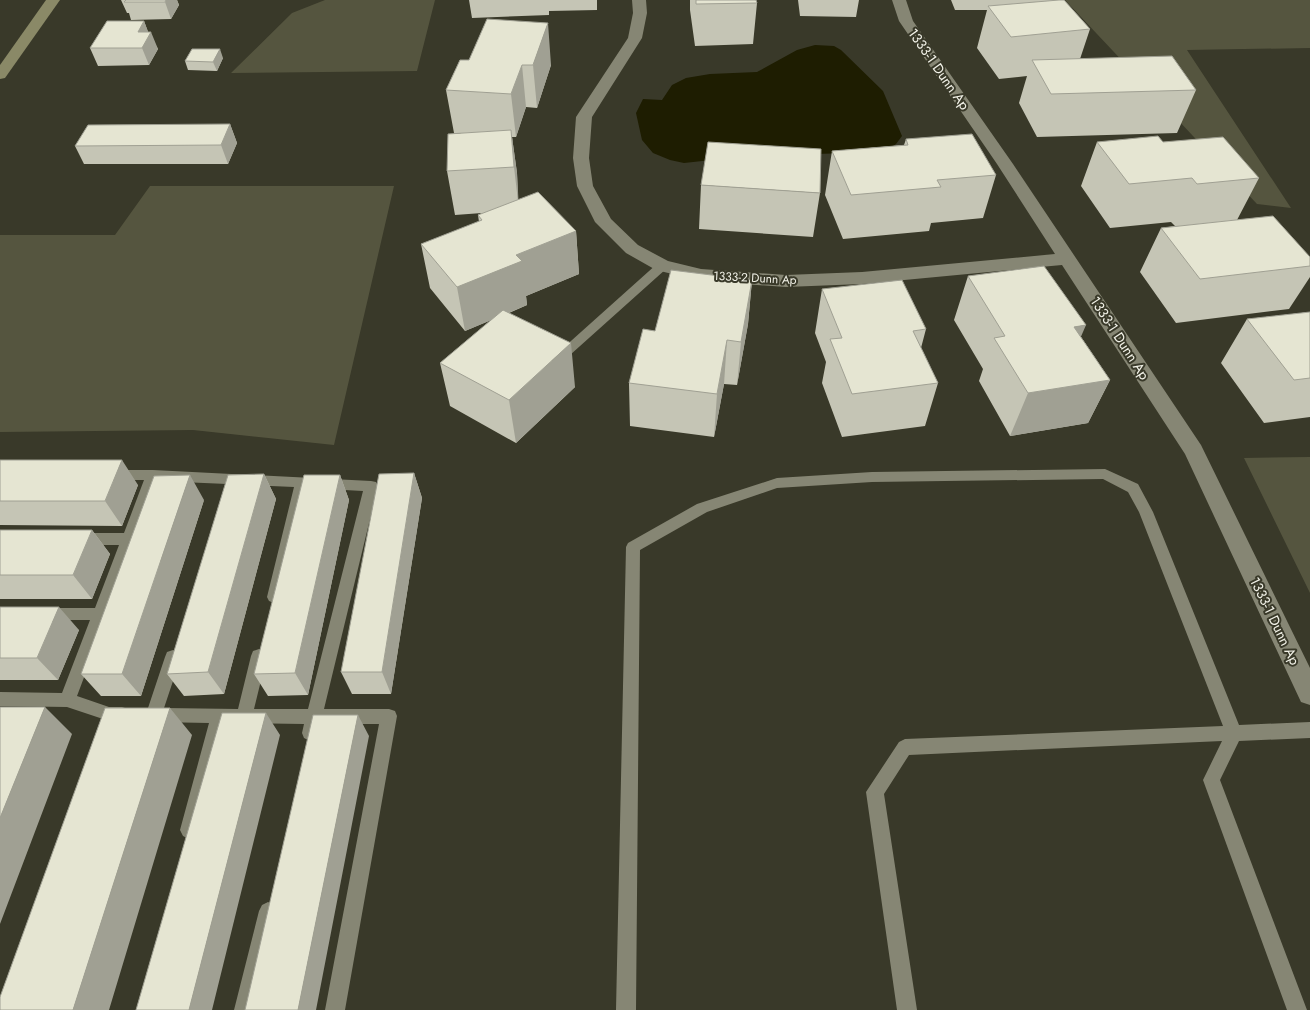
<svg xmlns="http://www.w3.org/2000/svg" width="1310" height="1010" font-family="Jost,sans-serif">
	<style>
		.green { fill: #55553f }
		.water { fill: #1e1d01 }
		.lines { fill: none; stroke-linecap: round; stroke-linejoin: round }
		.lane { fill: #868674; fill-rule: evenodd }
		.street { fill: #868674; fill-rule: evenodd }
		.secondary { fill: #8a8967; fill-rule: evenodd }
		.wall { fill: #c5c5b5 }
		.shaded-wall { fill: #a0a093 }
		.building { fill: #e5e5d2; stroke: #a0a093 }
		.labels { text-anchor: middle; stroke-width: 4; stroke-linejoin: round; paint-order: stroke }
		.far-street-label { font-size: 12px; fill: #f3f3e9; stroke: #393929 }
		.street-label { font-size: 14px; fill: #f3f3e9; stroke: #393929 }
	</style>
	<rect width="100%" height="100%" fill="#393929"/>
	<path class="green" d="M 325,0 L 435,0 L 417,71 L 231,73 L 292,13 Z
		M 1065,0 L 1310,0 L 1310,48 L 1187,50 L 1291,208 L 1257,204 Z
		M 150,186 L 394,186 L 334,445 L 193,430 L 0,432 L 0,235 L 115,235 Z
		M 1310,457 L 1310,593 L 1244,458 Z"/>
	<path class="water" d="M 815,45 L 834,46 L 841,50 L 883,91 L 902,136 L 896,144 L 885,152 L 748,156 L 684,163 L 670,160 L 653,153 L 642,140 L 636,113 L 643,99 L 662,100 L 672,85 L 686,78 L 710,74 L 757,72 L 797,50 Z"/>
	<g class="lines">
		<path class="lane" d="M 662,262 L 666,263 L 668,266 L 666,269 L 570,355 L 566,356 L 562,355 L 560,352 L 562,349 L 658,263 Z
			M 1105,469 L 1138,484 L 1153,512 L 1239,725 L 1310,722 L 1310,738 L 1239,741 L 1220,780 L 1307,1010 L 1287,1010 L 1203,780 L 1222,741 L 909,755 L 884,794 L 917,1010 L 897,1010 L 866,792 L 899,742 L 905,739 L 1223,726 L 1139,512 L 1128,492 L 1103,479 L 872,482 L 777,488 L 707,512 L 640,550 L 636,1010 L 616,1010 L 626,547 L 628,543 L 697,504 L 777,478 L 872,472 Z
			M 114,470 L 153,470 L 371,481 L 376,482 L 378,486 L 324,709 L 389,709 L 395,711 L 397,716 L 345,1010 L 325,1010 L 379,724 L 320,724 L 316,738 L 310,741 L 304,738 L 302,733 L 304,724 L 225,723 L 198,830 L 195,836 L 189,839 L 183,836 L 180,830 L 209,723 L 156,722 L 148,719 L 146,714 L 165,657 L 167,652 L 173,650 L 179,652 L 181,657 L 164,708 L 238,709 L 251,656 L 253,651 L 259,649 L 265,651 L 267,656 L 254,709 L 308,709 L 363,491 L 308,488 L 281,597 L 279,601 L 274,603 L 269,601 L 267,597 L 294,487 L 158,481 L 77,696 L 109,707 L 122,707 L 128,709 L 130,714 L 128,719 L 122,721 L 109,721 L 67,707 L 0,706 L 0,692 L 62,693 L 90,620 L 46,620 L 41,619 L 38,614 L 41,609 L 46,608 L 95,608 L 119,545 L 80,545 L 75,543 L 73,539 L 75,535 L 80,533 L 124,533 L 144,480 L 114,480 L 109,479 L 107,475 L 109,471 Z
			M 268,902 L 274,905 L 277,911 L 254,1010 L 234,1010 L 259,911 L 262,905 Z"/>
		<path class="street" d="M 632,0 L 646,0 L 647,13 L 642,38 L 592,117 L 589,158 L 593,186 L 611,219 L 638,245 L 668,261 L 701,269 L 786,275 L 862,272 L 1055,254 L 997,164 L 899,21 L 892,0 L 906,0 L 913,21 L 1013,164 L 1201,445 L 1310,668 L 1310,705 L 1301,702 L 1185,454 L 1062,265 L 862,284 L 786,287 L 701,281 L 656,270 L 626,253 L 595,222 L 577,186 L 573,158 L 576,117 L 628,38 L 633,13 Z"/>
		<path class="secondary" d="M 46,0 L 60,0 L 5,78 L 0,79 L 0,65 Z"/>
	</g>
	<path class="wall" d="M 121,0 L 177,0 L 179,5 L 171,19 L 131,20 L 129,13 L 127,13 Z
		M 469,0 L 597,0 L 597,10 L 549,11 L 549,15 L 472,18 Z
		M 690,0 L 756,0 L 757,3 L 753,44 L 695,46 L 690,10 Z
		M 798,0 L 859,0 L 856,17 L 800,16 Z
		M 951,0 L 1064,0 L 1090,29 L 1080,59 L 1196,90 L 1177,133 L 1037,137 L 1019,103 L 1027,76 L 999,79 L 977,48 L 987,10 L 955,10 Z
		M 144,21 L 148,32 L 158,49 L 149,65 L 98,66 L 90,48 Z
		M 223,58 L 217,71 L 188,70 L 185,61 Z
		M 460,60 L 551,65 L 537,108 L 526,107 L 516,137 L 512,137 L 517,173 L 518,199 L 576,231 L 579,274 L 526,296 L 527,305 L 509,313 L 575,387 L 516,443 L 450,406 L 440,363 L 491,320 L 465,331 L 430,288 L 421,244 L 479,222 L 478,215 L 482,213 L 455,215 L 447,171 L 461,133 L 454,133 L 446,90 Z
		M 230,124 L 237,143 L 228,164 L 84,164 L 75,146 Z
		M 906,139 L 996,175 L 983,218 L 931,223 L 929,231 L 843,239 L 825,195 L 832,151 L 904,145 Z
		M 1097,142 L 1163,142 L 1259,178 L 1237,220 L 1310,257 L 1310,277 L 1289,309 L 1176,323 L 1140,272 L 1161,228 L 1175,226 L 1171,222 L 1110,228 L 1081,186 Z
		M 701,185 L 820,193 L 813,237 L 699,229 Z
		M 968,276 L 1081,337 L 1110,380 L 1088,423 L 1010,436 L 979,381 L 983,369 L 954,320 Z
		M 752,280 L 748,324 L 737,385 L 724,384 L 714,437 L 630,426 L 629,383 L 655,331 Z
		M 822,289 L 926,329 L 921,348 L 938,383 L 925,426 L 842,437 L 822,383 L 826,362 L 815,333 Z
		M 1310,312 L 1310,417 L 1264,423 L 1221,363 L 1247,319 Z
		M 0,460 L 138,485 L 122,526 L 0,525 Z
		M 414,473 L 422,498 L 391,694 L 352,694 L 341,672 Z
		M 264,474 L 276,499 L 224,694 L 184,696 L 167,674 Z
		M 340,475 L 349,500 L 308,695 L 268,696 L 254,674 Z
		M 204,500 L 141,696 L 101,696 L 81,674 Z
		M 0,530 L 92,530 L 110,554 L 92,599 L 0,599 Z
		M 0,607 L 79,630 L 58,680 L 0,680 Z"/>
	<path class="shaded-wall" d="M 166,0 L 177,0 L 179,5 L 171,19 L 165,2 Z
		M 144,21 L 149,34 L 151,32 L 158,49 L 149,65 L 142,48 L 138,32 Z
		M 548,23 L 551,65 L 537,108 L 533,65 Z
		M 220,49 L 223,58 L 217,71 L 213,62 Z
		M 522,65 L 526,107 L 516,137 L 511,94 Z
		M 230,124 L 237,143 L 228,164 L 221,145 Z
		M 511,130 L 517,173 L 519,210 L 514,167 Z
		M 576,231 L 579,274 L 526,296 L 527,305 L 465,331 L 457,287 L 516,255 Z
		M 752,280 L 748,324 L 737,385 L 741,342 Z
		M 1086,325 L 1067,369 L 1074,327 Z
		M 727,340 L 724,384 L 714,437 L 717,394 Z
		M 571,343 L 575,387 L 516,443 L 509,400 Z
		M 1110,380 L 1088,423 L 1010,436 L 1028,393 Z
		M 122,460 L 138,485 L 122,526 L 105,501 Z
		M 414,473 L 422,498 L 391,694 L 382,672 Z
		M 264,474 L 276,499 L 224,694 L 208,672 Z
		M 190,475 L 204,500 L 141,696 L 122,674 Z
		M 340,475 L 349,500 L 308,695 L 295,673 Z
		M 92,530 L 110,554 L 92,599 L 73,575 Z
		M 59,607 L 79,630 L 58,680 L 37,658 Z
		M 45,707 L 72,734 L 0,924 L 0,818 Z
		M 170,708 L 192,735 L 109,1010 L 73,1010 Z
		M 266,713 L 280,735 L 212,1010 L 189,1010 Z
		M 358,715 L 369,736 L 316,1010 L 298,1010 Z"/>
	<path class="building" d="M 126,0 L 166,0 L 165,2 L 124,2 Z
		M 696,0 L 756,0 L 757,3 L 696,4 Z
		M 1059,0 L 1064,0 L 1090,29 L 1011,37 L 988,6 Z
		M 487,19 L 548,23 L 533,65 L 522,65 L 511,94 L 446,90 L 460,60 L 469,60 Z
		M 107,21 L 144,21 L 138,32 L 151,32 L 142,48 L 90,48 Z
		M 192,49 L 220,49 L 213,62 L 185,61 Z
		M 1172,56 L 1196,90 L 1051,94 L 1032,60 Z
		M 230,124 L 221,145 L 75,146 L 88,125 Z
		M 511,130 L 514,167 L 447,171 L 448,134 Z
		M 972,134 L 996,175 L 937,180 L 941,187 L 851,195 L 832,151 L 908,145 L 906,139 Z
		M 1158,136 L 1163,142 L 1223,137 L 1259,178 L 1197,184 L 1192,178 L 1129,184 L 1097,142 Z
		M 708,142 L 821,149 L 820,193 L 701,185 Z
		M 538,192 L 576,231 L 516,255 L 522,261 L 457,287 L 421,244 L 482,220 L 478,215 Z
		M 1273,216 L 1310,257 L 1310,266 L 1200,279 L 1161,228 Z
		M 1044,266 L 1086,325 L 1074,327 L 1110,380 L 1028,393 L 994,338 L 1005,336 L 968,276 Z
		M 671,270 L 752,280 L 741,342 L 727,340 L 717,394 L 629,383 L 643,329 L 655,331 Z
		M 902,280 L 926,329 L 913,331 L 938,383 L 852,394 L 830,339 L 842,338 L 822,289 Z
		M 503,310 L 571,343 L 509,400 L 440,363 Z
		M 1310,312 L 1310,378 L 1294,380 L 1247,319 Z
		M 0,460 L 122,460 L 105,501 L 0,501 Z
		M 414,473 L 382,672 L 341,672 L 379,474 Z
		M 264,474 L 208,672 L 167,674 L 228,475 Z
		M 190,475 L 122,674 L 81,674 L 154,476 Z
		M 304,475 L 340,475 L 295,673 L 254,674 Z
		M 0,530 L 92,530 L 73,575 L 0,575 Z
		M 0,607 L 59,607 L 37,658 L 0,658 Z
		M 0,707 L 45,707 L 0,818 Z
		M 105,708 L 170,708 L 73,1010 L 0,1010 L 0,997 Z
		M 222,713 L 266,713 L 189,1010 L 136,1010 Z
		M 313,715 L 358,715 L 298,1010 L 245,1010 Z"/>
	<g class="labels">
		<g class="far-street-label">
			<text transform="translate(755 278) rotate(3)" y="4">1333-2 Dunn Ap</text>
		</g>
		<g class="street-label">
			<text transform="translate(939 69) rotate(55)" y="5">1333-1 Dunn Ap</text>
			<text transform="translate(1120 338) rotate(57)" y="5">1333-1 Dunn Ap</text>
			<text transform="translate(1275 621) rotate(64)" y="5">1333-1 Dunn Ap</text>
		</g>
	</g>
</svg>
